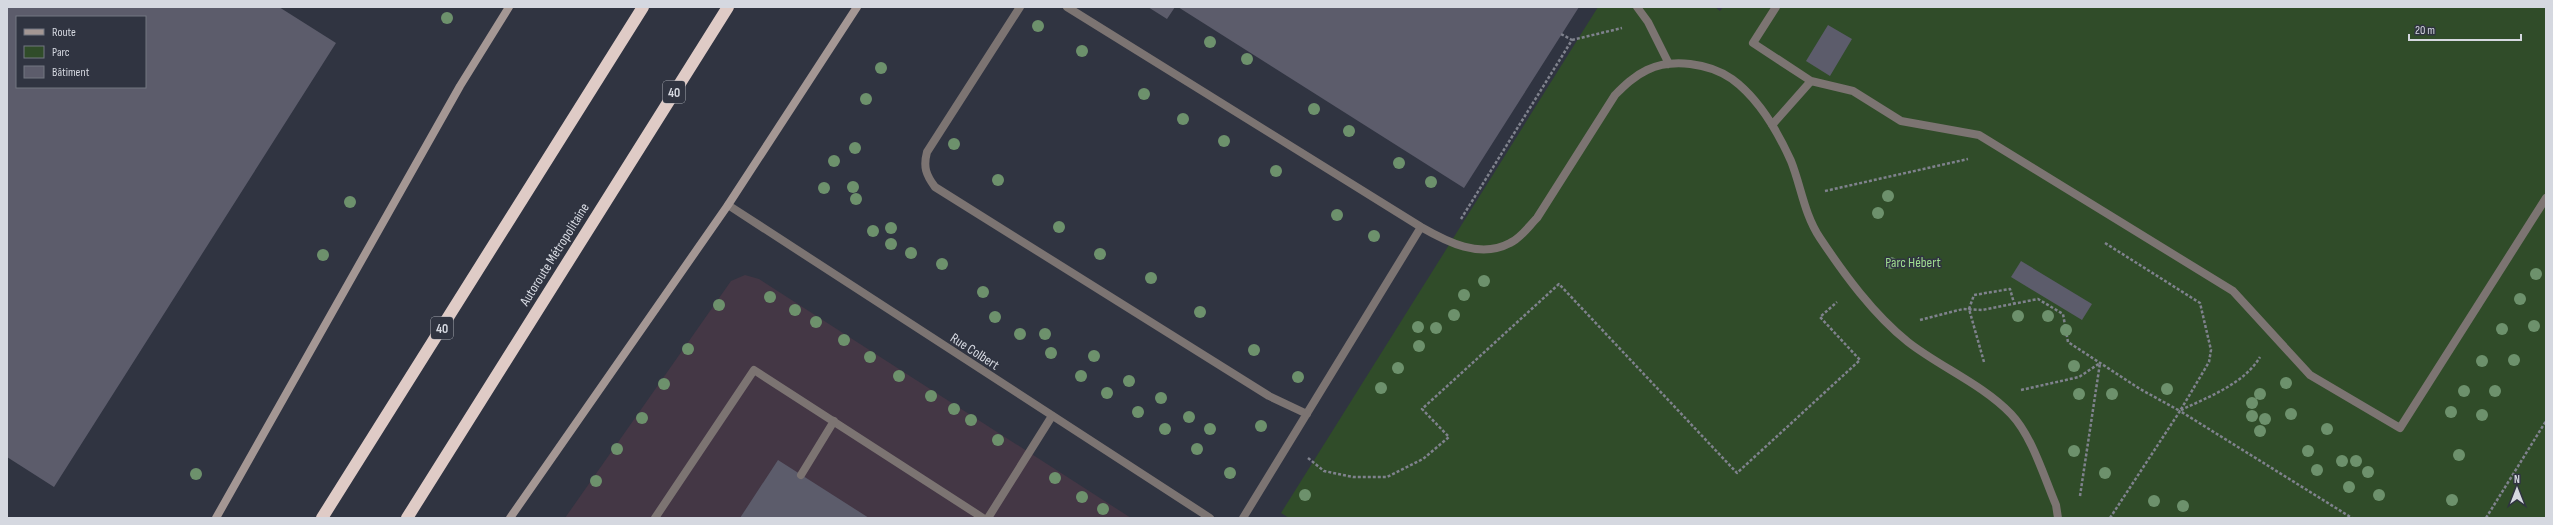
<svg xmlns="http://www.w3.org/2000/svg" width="2553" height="525" font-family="'Sofia Sans Condensed',sans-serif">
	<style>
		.commercial { fill: #443745 }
		.green { fill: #304c29 }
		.building { fill: #5c5c6b; fill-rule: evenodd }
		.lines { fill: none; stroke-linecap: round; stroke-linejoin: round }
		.path { stroke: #7f828d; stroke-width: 2.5; stroke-dasharray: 3 2; stroke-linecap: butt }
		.service { stroke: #7c7472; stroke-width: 8 }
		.minor { stroke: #7c7472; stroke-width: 8 }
		.secondary { stroke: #a49794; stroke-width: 8 }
		.motorway { stroke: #dfcbc6; stroke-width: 12 }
		.tree { fill: #6d916c }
		.labels { text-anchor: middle; stroke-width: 3; stroke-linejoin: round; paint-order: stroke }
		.shield { fill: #303441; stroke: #a4a7b0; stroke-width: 1 }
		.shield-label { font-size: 13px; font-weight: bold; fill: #d5d8e0 }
		.street-label { font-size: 14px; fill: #d5d8e0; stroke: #303441 }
		.park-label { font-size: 14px; fill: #9fdd90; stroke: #303441 }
	</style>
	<rect width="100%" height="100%" fill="#303441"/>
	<path class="commercial" d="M 745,275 L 759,279 L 1131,518 L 565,518 L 731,281 Z"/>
	<path class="green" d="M 1598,7 L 1715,7 L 1720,11 L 1723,7 L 2546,7 L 2546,518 L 1289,518 L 1281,513 Z"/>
	<path class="building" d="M 7,7 L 279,7 L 336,43 L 54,487 L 7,457 ZM 17,17 L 145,17 L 145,87 L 17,87 Z
		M 1148,7 L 1175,7 L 1167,19 Z
		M 1178,7 L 1579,7 L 1464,188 Z
		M 1828,25 L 1852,39 L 1830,76 L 1806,61 Z
		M 2021,261 L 2092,304 L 2082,320 L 2011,277 Z
		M 778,460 L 869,518 L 740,518 Z"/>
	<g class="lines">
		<path class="path" d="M 1572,40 L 1622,28
			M 1825,191 L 1968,159
			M 1461,219 L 1572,40 L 1561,34
			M 2105,243 L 2200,303 L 2211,350 L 2209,362 L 2180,411
			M 1920,320 L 1963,309 L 1982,310 L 2038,299 L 2063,314 L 2068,342 L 2140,389 L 2180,411
			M 1984,362 L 1969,309 L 1974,295 L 2010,289 L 2014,303
			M 2021,390 L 2079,377 L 2100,363
			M 2181,410 C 2208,397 2244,384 2260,357
			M 1308,458 L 1324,471 L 1353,477 L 1387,477 L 1423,459 L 1449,437 L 1422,409 L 1559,284 L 1737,473 L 1860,360 L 1820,317 L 1837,302
			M 2080,496 L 2100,363
			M 2110,518 L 2180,411 L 2352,518
			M 2486,518 L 2546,421"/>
		<path class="service" d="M 1020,7 L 927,152 C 923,167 926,175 935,187 L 1269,396 L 1307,414
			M 1067,7 L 1421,227 C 1447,242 1480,259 1510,243 C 1521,238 1529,226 1537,218 L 1615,95 C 1624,86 1634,76 1647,70 C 1672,58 1709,63 1732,79 C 1758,98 1778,132 1791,161 C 1801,186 1804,214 1820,238 C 1844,274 1873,314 1908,342 C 1940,367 1982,384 2011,414 C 2032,436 2044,477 2056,505 L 2058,518
			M 1637,7 L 1648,22 L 1669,64
			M 1776,7 L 1753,43 L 1811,81 L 1853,91 L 1901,121 L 1979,135 L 2233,291 L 2310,375 L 2400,428 L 2546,198
			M 1772,125 L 1811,81
			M 801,475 L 834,421
			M 655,518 L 754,370 L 983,518
			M 988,518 L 1052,416
			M 1243,518 L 1421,227"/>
		<path class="minor" d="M 728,205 L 1210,518"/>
		<path class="secondary" d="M 216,518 L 460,86 L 509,7
			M 510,518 L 728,205 L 857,7"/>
		<path class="motorway" d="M 322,518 L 643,7
			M 407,518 L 728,7"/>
	</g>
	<g class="tree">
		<circle cx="447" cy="18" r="6"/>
		<circle cx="1038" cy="26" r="6"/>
		<circle cx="1210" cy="42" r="6"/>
		<circle cx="1082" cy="51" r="6"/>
		<circle cx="1247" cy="59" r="6"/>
		<circle cx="881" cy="68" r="6"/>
		<circle cx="1144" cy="94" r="6"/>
		<circle cx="866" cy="99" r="6"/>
		<circle cx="1314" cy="109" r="6"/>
		<circle cx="1183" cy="119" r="6"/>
		<circle cx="1349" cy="131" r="6"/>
		<circle cx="1224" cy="141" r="6"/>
		<circle cx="954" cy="144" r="6"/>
		<circle cx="855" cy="148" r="6"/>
		<circle cx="834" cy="161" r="6"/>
		<circle cx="1399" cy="163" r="6"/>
		<circle cx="1276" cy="171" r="6"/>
		<circle cx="998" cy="180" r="6"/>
		<circle cx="1431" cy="182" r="6"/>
		<circle cx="853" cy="187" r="6"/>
		<circle cx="824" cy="188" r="6"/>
		<circle cx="1888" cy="196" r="6"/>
		<circle cx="856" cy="199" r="6"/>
		<circle cx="350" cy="202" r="6"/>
		<circle cx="1878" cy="213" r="6"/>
		<circle cx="1337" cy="215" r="6"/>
		<circle cx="1059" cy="227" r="6"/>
		<circle cx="891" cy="228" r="6"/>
		<circle cx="873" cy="231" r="6"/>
		<circle cx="1374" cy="236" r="6"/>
		<circle cx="891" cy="244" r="6"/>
		<circle cx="911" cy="253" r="6"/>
		<circle cx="1100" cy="254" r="6"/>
		<circle cx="323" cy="255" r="6"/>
		<circle cx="1891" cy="263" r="6"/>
		<circle cx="942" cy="264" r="6"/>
		<circle cx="2536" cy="274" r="6"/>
		<circle cx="1151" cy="278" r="6"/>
		<circle cx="1484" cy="281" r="6"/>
		<circle cx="983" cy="292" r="6"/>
		<circle cx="1464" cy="295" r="6"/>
		<circle cx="770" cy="297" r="6"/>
		<circle cx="2520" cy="299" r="6"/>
		<circle cx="719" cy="305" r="6"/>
		<circle cx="795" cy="310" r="6"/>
		<circle cx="1200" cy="312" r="6"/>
		<circle cx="1454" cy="315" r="6"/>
		<circle cx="2018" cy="316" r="6"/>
		<circle cx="2048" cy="316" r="6"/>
		<circle cx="995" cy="317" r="6"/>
		<circle cx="816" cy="322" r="6"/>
		<circle cx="2534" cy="326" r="6"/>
		<circle cx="1418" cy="327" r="6"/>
		<circle cx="1436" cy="328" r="6"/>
		<circle cx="2502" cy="329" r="6"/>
		<circle cx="2066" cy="330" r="6"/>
		<circle cx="1020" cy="334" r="6"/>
		<circle cx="1045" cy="334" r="6"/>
		<circle cx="844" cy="340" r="6"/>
		<circle cx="1419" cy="346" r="6"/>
		<circle cx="688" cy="349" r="6"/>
		<circle cx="1254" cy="350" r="6"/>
		<circle cx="1051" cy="353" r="6"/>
		<circle cx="1094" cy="356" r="6"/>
		<circle cx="870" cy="357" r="6"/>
		<circle cx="2514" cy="360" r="6"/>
		<circle cx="2482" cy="361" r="6"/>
		<circle cx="2074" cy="366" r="6"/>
		<circle cx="1398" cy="368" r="6"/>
		<circle cx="899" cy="376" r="6"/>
		<circle cx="1081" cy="376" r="6"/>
		<circle cx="1298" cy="377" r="6"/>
		<circle cx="1129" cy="381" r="6"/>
		<circle cx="2286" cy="383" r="6"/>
		<circle cx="664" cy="384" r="6"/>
		<circle cx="1381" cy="388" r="6"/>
		<circle cx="2167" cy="389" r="6"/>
		<circle cx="2464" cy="391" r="6"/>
		<circle cx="2495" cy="391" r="6"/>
		<circle cx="1107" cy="393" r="6"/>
		<circle cx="2079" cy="394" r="6"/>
		<circle cx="2112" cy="394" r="6"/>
		<circle cx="2260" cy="394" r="6"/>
		<circle cx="931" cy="396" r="6"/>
		<circle cx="1161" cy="398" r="6"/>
		<circle cx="2252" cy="403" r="6"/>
		<circle cx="954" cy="409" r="6"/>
		<circle cx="1138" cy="412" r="6"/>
		<circle cx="2451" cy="412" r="6"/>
		<circle cx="2291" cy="414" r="6"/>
		<circle cx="2482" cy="415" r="6"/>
		<circle cx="2252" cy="416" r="6"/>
		<circle cx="1189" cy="417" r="6"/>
		<circle cx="642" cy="418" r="6"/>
		<circle cx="2265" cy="419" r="6"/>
		<circle cx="971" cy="420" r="6"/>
		<circle cx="1261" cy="426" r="6"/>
		<circle cx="1165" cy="429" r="6"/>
		<circle cx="1210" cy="429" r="6"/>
		<circle cx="2327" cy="429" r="6"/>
		<circle cx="2260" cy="431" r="6"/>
		<circle cx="998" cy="440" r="6"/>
		<circle cx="617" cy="449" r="6"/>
		<circle cx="1197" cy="449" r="6"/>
		<circle cx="2074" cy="451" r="6"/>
		<circle cx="2308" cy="451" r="6"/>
		<circle cx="2459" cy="455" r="6"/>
		<circle cx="2342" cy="461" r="6"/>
		<circle cx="2356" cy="461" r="6"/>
		<circle cx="2317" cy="470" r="6"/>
		<circle cx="2368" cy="472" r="6"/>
		<circle cx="1230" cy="473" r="6"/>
		<circle cx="2105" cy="473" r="6"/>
		<circle cx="196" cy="474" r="6"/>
		<circle cx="1055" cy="478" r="6"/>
		<circle cx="596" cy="481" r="6"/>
		<circle cx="2349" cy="487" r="6"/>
		<circle cx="1305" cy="495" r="6"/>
		<circle cx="2379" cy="495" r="6"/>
		<circle cx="1082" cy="497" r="6"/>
		<circle cx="2452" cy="500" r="6"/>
		<circle cx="2154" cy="501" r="6"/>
		<circle cx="2183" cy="506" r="6"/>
		<circle cx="1103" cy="509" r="6"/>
	</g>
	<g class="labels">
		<g class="shield">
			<rect x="663" y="81" width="22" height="22" rx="3"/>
			<rect x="431" y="317" width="22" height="22" rx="3"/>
		</g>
		<g class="shield-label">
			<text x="674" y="97">40</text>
			<text x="442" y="333">40</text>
		</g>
		<g class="street-label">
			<text transform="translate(554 254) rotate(-58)" y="5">Autoroute Métropolitaine</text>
			<text transform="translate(975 351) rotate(33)" y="5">Rue Colbert</text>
		</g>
		<g class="park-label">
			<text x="1913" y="267">Parc Hébert</text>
		</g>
	</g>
	<rect width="2553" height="525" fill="none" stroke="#d5d8e0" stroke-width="16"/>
	<rect x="16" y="16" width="130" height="72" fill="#303441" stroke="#727681"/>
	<rect x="24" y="29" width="20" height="6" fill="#a49794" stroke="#727681"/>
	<text x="52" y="36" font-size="12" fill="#d5d8e0">Route</text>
	<rect x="24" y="46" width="20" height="12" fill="#304c29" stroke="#727681"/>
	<text x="52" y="56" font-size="12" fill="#d5d8e0">Parc</text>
	<rect x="24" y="66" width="20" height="12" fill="#5c5c6b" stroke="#727681"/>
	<text x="52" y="76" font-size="12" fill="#d5d8e0">Bâtiment</text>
	<g transform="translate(2517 489)" stroke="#303441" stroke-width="3" paint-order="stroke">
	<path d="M0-3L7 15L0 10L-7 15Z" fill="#d5d8e0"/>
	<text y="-6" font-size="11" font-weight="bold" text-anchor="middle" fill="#d5d8e0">N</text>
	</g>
	<path d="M2409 34v6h112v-6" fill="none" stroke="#d5d8e0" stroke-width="2"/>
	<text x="2415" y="34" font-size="12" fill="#d5d8e0" stroke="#303441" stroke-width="3" paint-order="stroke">20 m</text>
</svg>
